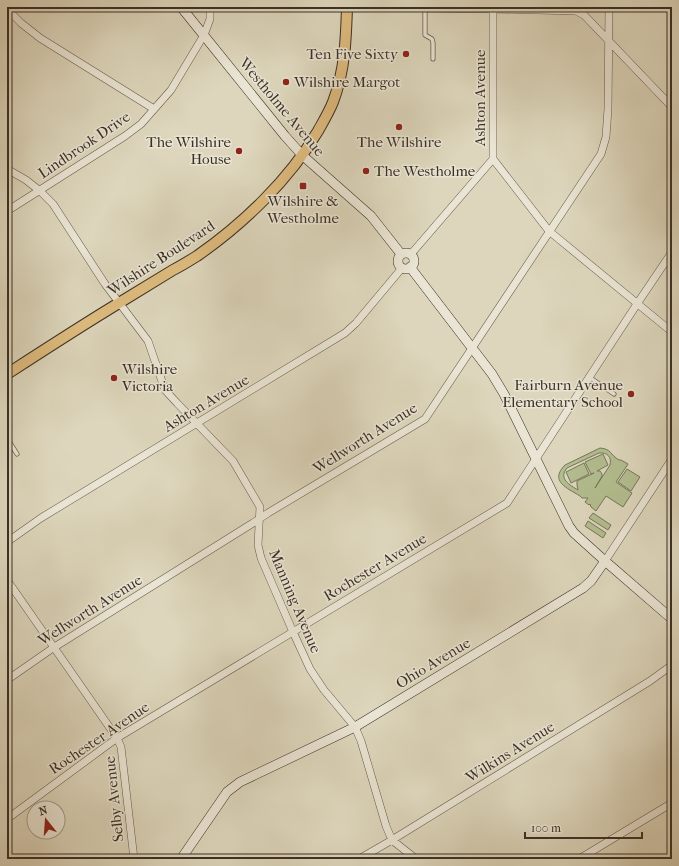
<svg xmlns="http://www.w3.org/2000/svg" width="679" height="866" font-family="'IM FELL French Canon',serif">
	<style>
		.green { fill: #b2bd8f; stroke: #76765a; fill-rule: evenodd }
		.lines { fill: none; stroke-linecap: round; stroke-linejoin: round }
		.lane-casing { stroke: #645a4c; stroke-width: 5 }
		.street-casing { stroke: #645a4c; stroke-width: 8 }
		.secondary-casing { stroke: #3b3026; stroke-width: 10 }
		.primary-casing { stroke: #3b3026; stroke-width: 12 }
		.lane { stroke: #e9e4d3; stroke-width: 3.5 }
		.street { stroke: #e9e4d3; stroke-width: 7 }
		.secondary { stroke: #e9e4d3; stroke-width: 9 }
		.primary { stroke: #debb7e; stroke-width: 10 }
		.poi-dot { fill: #8f2418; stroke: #e9e4d3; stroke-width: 1.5 }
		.labels { text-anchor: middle; stroke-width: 3; stroke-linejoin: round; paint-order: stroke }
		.poi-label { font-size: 15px; fill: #3b3026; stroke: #e9e4d3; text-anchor: end }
		.street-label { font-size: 15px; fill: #3b3026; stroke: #e9e4d3 }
	</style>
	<rect width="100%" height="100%" fill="#ddd6bc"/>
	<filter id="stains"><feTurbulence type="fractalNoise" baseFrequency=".005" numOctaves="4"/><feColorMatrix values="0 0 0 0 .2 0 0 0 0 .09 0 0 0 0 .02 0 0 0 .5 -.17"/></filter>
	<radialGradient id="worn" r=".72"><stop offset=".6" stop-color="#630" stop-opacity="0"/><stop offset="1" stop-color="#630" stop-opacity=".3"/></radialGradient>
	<path class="green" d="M 600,448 C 612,449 610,455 619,460 L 621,460 L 628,464 L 616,482 L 632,493 L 623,507 L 606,496 L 596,511 L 591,507 L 590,504 L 589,505 L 585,502 L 588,498 L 582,498 L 580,496 C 567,488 549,481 565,465 ZM 599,453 C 607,452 612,457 610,465 L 595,488 L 602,476 L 602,474 L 600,471 L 597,471 L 608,465 L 603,454 L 585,462 L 591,474 L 594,473 L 577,481 L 577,485 L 578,490 C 570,485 558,479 567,468 Z
		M 584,463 L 589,474 L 571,483 L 566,472 Z
		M 627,469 L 640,477 L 631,491 L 618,482 Z
		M 593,513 L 611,525 L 608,530 L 589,518 Z
		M 588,521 L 606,533 L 603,538 L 585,526 Z"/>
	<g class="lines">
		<g class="lane-casing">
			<path id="lane" d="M 425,8 L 425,35 L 432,39 L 433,43 L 433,59
				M 589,377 L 614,394
				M 7,438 L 17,454"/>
		</g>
		<g class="street-casing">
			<path id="street" d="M 347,7 L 493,9 L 576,11 L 584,15 L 672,107
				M 7,9 L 21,23 L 40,38 L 154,109
				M 493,159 L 549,231 L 672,332
				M 7,169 L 26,180 L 40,191 L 53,204 L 105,284 L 148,341 L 165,390 L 177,403 L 233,461 L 260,507 L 258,545 L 261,558 L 293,632 L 310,669 L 324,690 L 355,727 L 361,741 L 386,826 L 392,840 L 416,859
				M 7,211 L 125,136 L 141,124 L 171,90 L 204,35 L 210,19 L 210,7
				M 411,254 L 493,159 L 493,7
				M 7,542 L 41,518 L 345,333 L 356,323 L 402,268
				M 605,561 L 672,459
				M 7,580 L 117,738 L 121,747 L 134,859
				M 7,680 L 53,648 L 253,523 L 268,513 L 425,419 L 601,154 L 606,137 L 608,109 L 609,7
				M 7,819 L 117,738 L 507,503 L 637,304 L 672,252
				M 359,859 L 392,840 L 650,681 L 672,665
				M 579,859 L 672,803"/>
		</g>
		<g class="secondary-casing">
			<path id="secondary" d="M 181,7 L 285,136 L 302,155 L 371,216 L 401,254
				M398 261a8 8 0 1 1 16 0a8 8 0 1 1-16 0Z
				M 410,267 L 492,374 L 504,394 L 569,526 L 574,533 L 605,561 L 672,619
				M 181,859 L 227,792 L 240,782 L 355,727 L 583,588 L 591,581 L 605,561"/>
		</g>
		<g class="primary-casing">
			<path id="primary" d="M 7,374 C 44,350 81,326 119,303 C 137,292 155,281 173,270 C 181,266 189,261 197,256 C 243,224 289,180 318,131 C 323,122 329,112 333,102 C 345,70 346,40 347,7"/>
		</g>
		<use href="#lane" class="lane"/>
		<use href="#street" class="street"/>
		<use href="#secondary" class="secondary"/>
		<use href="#primary" class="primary"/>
	</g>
	<g class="poi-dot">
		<circle cx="406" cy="54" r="4"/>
		<circle cx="286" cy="82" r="4"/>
		<circle cx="399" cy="127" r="4"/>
		<circle cx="239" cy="151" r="4"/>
		<circle cx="366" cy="171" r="4"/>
		<rect x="299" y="182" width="8" height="8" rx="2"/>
		<circle cx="114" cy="378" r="4"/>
		<circle cx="631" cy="394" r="4"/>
	</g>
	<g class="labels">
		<g class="poi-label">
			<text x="398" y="59">Ten Five Sixty</text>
			<text x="294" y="87" text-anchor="start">Wilshire Margot</text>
			<text x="231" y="147">The Wilshire<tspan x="231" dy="17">House</tspan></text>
			<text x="399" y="147" text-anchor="middle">The Wilshire</text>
			<text x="374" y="176" text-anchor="start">The Westholme</text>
			<text x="303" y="206" text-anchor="middle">Wilshire &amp;<tspan x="303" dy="17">Westholme</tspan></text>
			<text x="122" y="374" text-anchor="start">Wilshire<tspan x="122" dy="17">Victoria</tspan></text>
			<text x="623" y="390">Fairburn Avenue<tspan x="623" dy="17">Elementary School</tspan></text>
		</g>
		<g class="street-label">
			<text transform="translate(480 98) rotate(-90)" y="5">Ashton Avenue</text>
			<text transform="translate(282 107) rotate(50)" y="5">Westholme Avenue</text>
			<text transform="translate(84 145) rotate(-34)" y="5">Lindbrook Drive</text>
			<text transform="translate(161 258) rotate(-33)" y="5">Wilshire Boulevard</text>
			<text transform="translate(206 403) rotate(-31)" y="5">Ashton Avenue</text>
			<text transform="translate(365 438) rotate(-32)" y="5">Wellworth Avenue</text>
			<text transform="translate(375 567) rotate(-31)" y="5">Rochester Avenue</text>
			<text transform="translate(295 601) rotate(67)" y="5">Manning Avenue</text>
			<text transform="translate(90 610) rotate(-32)" y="5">Wellworth Avenue</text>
			<text transform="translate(433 663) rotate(-31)" y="5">Ohio Avenue</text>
			<text transform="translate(99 738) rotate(-34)" y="5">Rochester Avenue</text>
			<text transform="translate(510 752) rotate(-32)" y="5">Wilkins Avenue</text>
			<text transform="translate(114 799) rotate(-96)" y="5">Selby Avenue</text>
		</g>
	</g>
	<rect width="679" height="866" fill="none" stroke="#ddd6bc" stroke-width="24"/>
	<rect x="8" y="8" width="663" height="850" fill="none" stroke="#3b3026" stroke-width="2"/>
	<rect x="12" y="12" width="655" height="842" fill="none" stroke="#3b3026"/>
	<g transform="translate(46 820) rotate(343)"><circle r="19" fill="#e9e4d3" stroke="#a39c8e"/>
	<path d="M0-3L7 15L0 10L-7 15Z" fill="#8f2418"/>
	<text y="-6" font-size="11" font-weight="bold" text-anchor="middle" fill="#3b3026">N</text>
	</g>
	<path d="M525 832v6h117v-6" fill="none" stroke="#3b3026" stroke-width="2"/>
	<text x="531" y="832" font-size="12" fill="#3b3026" stroke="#e9e4d3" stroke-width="3" paint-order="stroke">100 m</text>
	<rect width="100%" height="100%" filter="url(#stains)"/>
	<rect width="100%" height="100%" fill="url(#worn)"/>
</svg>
